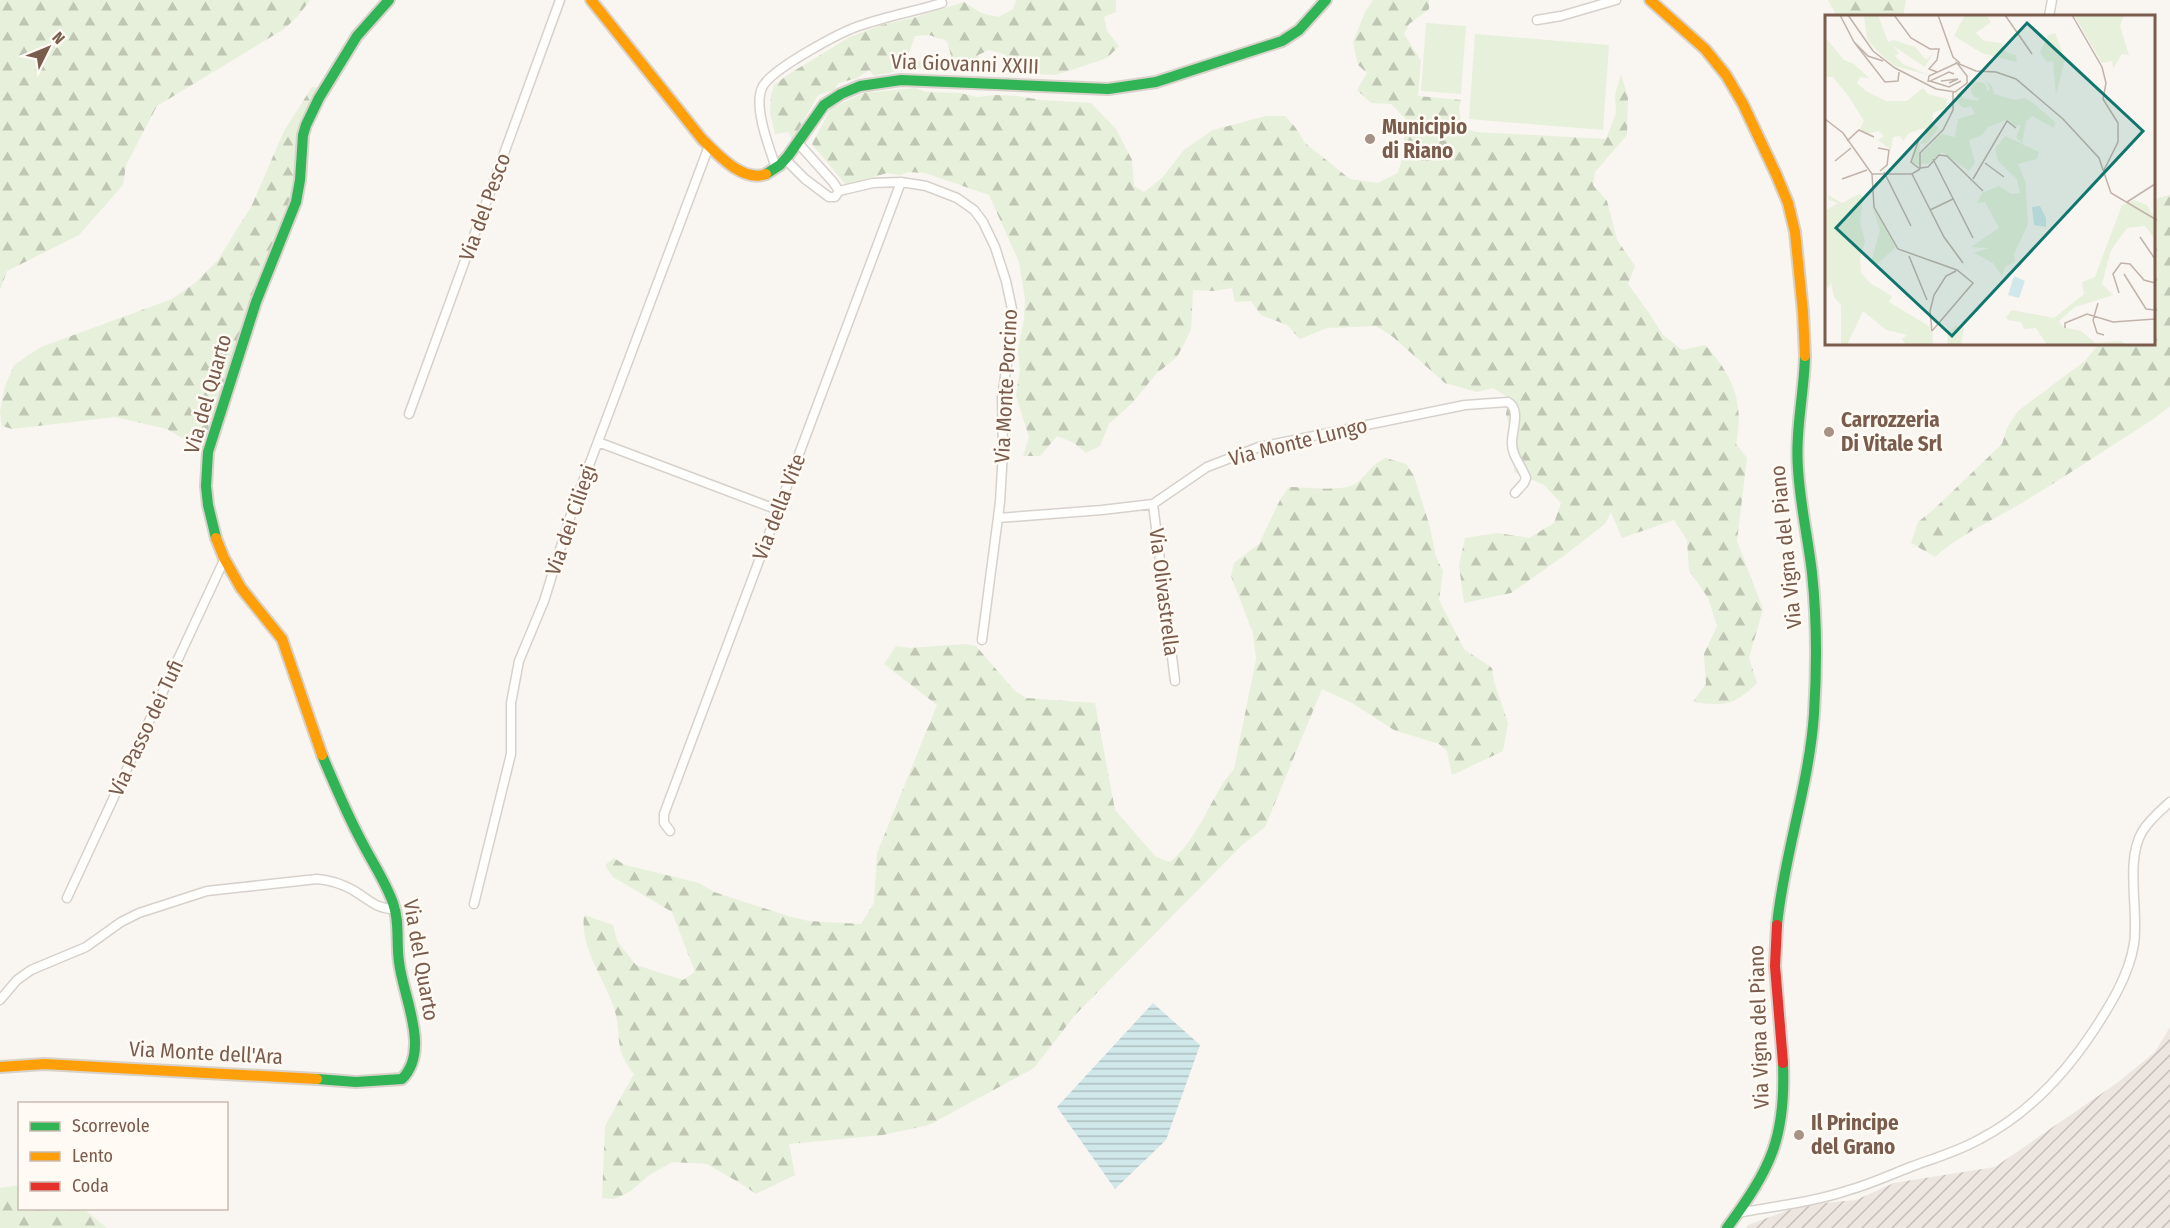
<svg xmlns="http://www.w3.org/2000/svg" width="2170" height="1228" font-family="'Fira Sans Condensed',sans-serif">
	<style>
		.industrial { fill: url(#industrial-furrows) }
		.green { fill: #e7f0db }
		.forest { fill: url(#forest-firs) }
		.water { fill: url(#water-rules) }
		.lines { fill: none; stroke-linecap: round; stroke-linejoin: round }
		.street-casing { stroke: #d7d1cb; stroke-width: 11 }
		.fast-casing { stroke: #d9d2cb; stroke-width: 14 }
		.slow-casing { stroke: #d9d2cb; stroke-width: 14 }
		.jam-casing { stroke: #d9d2cb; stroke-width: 14 }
		.street { stroke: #fefefd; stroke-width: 8 }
		.fast { stroke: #30b455; stroke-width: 10 }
		.slow { stroke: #ff9f0a; stroke-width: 10 }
		.jam { stroke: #e5322d; stroke-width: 10 }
		.poi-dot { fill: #a69286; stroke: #fffaf3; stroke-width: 2 }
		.labels { text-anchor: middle; stroke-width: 5; stroke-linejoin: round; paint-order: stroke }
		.street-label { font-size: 21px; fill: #7a5c4d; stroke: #fffaf3 }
		.poi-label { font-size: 21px; font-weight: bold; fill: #7a5c4d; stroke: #fffaf3; text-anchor: start }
		.inset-road { fill: none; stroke: #c2b3aa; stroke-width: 1.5 }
		.view { fill: #0f766e; fill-opacity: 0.15; stroke: #0f766e; stroke-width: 3 }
		.inset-edge { fill: none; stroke: #7a5c4d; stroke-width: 3 }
	</style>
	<defs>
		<pattern id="industrial-furrows" width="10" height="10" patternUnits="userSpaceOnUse" patternTransform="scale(1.5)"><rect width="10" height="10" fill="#ede5e0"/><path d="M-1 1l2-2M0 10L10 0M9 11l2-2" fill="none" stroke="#c5bdb8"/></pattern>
		<pattern id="forest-firs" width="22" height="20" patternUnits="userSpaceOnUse" patternTransform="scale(1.5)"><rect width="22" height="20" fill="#e7f0db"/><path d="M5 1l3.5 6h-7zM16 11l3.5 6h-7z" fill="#c0c6b4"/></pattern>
		<pattern id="water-rules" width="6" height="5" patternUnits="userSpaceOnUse" patternTransform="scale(1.5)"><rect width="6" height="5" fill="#d0e8ea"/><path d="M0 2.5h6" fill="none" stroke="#aebfc0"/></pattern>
	</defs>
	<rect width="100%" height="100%" fill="#f9f5f0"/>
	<path class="industrial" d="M 2170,1027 L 2170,1228 L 1746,1228 L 1748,1225 L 1803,1205 L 1856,1200 L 1894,1183 L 1995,1167 L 2117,1083 L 2155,1052 Z"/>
	<path class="green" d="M 1426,23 L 1466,26 L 1461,94 L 1421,91 Z
		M 1475,34 L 1609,45 L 1603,130 L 1469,119 Z"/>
	<path class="forest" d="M 0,0 L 310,0 L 298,16 L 284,29 L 157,106 L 126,165 L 123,185 L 79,235 L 7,271 L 0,290 Z
		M 1016,0 L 1116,0 L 1116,12 L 1104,17 L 1107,31 L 1119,46 L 1107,58 L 1056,75 L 1011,73 L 1004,54 L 989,50 L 978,55 L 982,66 L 951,70 L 917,68 L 917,61 L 952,59 L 947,41 L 929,35 L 915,36 L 908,55 L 898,71 L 874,76 L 869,70 L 857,78 L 839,83 L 834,90 L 818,95 L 792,141 L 789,132 L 775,134 L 770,113 L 771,96 L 774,85 L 789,74 L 850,37 L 882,25 L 913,18 L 964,2 L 981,13 L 999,17 L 1013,9 Z
		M 1373,0 L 1429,0 L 1429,9 L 1409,24 L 1404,34 L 1421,61 L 1418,96 L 1461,100 L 1459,108 L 1462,127 L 1476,132 L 1606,139 L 1616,113 L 1615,95 L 1621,74 L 1628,98 L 1627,135 L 1595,172 L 1593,185 L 1607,201 L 1617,240 L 1635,266 L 1628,284 L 1649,313 L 1663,335 L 1682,350 L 1705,345 C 1732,374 1745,403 1736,444 L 1747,458 L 1737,541 L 1763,609 L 1749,658 L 1757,683 C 1734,706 1724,706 1693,702 L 1706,684 L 1704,654 L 1717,626 L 1708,598 L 1689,570 L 1687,540 L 1674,520 L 1622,538 L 1611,512 L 1605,524 L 1565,555 L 1511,593 L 1464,603 L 1459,565 L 1465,538 L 1498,533 L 1529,538 L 1554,523 L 1561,503 L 1544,485 L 1514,472 L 1516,447 L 1506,415 L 1507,397 L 1493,388 L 1477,392 L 1445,383 L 1393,337 L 1376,326 L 1327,328 L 1300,339 L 1287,325 L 1261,315 L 1251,301 L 1235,302 L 1232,288 L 1214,291 L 1193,290 L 1191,330 L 1177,357 L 1156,374 L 1133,402 L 1109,424 L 1100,446 L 1086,453 L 1074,443 L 1057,436 L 1040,456 L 1023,456 L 1029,437 L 1016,396 L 1020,370 L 1018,348 L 1024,319 L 1025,299 L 1019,262 L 989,195 L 925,173 L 908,172 L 900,175 L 887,173 L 846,185 L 812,144 L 831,108 L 864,93 L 915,88 L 926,92 L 960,93 L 977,97 L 995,95 L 1017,96 L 1041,100 L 1091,103 L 1116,129 L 1132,160 L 1134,186 L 1144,192 L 1162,178 L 1184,150 L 1213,130 L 1266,116 L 1285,116 L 1295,127 L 1305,143 L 1350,179 L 1378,183 L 1398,173 L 1403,155 L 1405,118 L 1391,104 L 1371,103 L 1357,90 L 1367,73 L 1358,65 L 1353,42 L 1365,12 Z
		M 1828,0 L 1906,0 L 1903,16 L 1837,16 Z
		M 312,87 L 320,88 L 299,168 L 289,214 L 206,441 L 201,446 L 195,446 L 167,429 L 115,417 L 12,429 L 2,426 L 0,412 L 5,386 L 14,365 L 41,347 L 172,299 L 195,283 L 218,260 L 252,205 L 284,131 Z
		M 2170,195 L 2170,406 L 2152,420 C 2108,448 2065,477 2020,504 C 1993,520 1957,536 1935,557 L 1911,543 L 1918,522 L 1933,510 L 2002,444 L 2007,428 L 2018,411 L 2086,360 L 2097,346 L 2095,344 L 2154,344 L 2154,199 Z
		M 1386,458 L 1406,464 L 1414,476 L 1430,527 L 1436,557 L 1443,571 L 1439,600 L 1464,649 L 1492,668 L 1494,682 L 1508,723 L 1503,751 L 1452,775 L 1447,751 L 1439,744 L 1394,730 L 1352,703 L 1322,689 L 1265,827 L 1242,845 L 1075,1015 L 1034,1068 L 929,1125 L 883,1135 L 789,1144 L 795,1175 L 756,1194 L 745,1186 L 707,1164 L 672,1162 L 648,1176 L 631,1191 L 615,1199 L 602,1198 L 605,1126 L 634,1074 C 612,1047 623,1036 614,1008 C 604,977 580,949 584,915 L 613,925 L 617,941 L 636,965 L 683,980 L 695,972 L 672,912 L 613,877 L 605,865 L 614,858 L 625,865 L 699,883 L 714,892 L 791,917 L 809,921 L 861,924 L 874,903 L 877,853 L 937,705 L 884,664 L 896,646 L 910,648 L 964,644 L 976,646 L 1014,690 L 1026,698 L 1095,703 L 1115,810 L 1156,857 L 1170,862 C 1200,838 1210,796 1234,769 L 1256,659 L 1253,633 L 1231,576 L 1234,563 L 1259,544 L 1280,500 L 1289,487 C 1305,487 1346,493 1358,482 C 1370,472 1369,466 1386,458 Z
		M 19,1185 L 20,1208 L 84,1209 L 107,1228 L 0,1228 L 0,1188 Z"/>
	<path class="water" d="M 1153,1003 L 1200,1045 L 1166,1140 L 1115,1189 L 1057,1107 Z"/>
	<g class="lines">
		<g class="street-casing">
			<path id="street" d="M 2049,16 L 2052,0
				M 1537,20 L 1561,16 L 1616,0
				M 798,143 L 833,182 L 839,191
				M 785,159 L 805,179 L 829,197 L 835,197 L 839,191 L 873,183 L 901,182 L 926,186 L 957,198 L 974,210 L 983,222 L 995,247 L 1006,281 L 1012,309 L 1012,330 L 1002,397 L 1003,451 L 1000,502 L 982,640
				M 776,168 C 770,149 753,108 762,88 C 769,70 842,31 862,25 C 888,16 916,11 942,3
				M 409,414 L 560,0
				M 598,442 L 778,510
				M 1153,504 L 1175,681
				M 998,518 L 1102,510 L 1153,504 L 1207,467 L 1259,447 L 1465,405 L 1508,402 C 1521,409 1512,430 1512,442 C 1511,455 1522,466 1526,478 L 1524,483 L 1515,493
				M 670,831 L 664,823 L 664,814 L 901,182
				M 67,898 L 225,558
				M 474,904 L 511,754 L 511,703 L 519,661 L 544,601 L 573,508 L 709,146
				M 0,1000 L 17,980 L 31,970 L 86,947 L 121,922 L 139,913 L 207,891 L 317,879 C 330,880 342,884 353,890 C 368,899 377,910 396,909
				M 1738,1213 C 1775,1206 1814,1202 1849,1190 C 1871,1184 1892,1174 1913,1166 C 1935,1158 1959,1151 1980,1139 C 2028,1114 2065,1074 2094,1030 C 2111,1004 2129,975 2134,944 C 2139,911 2125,861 2142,832 C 2149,820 2160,811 2170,802"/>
		</g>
		<g class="fast-casing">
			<path id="fast" d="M 766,174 L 780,165 L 788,156 L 824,105 L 841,94 L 860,86 L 901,80 L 1108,89 L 1156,82 L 1282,41 L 1299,30 L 1326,0
				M 216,538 L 208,505 L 206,486 L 208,452 L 256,302 L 296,202 L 300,180 L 303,135 L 306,125 L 319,98 L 357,36 L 389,0
				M 1777,925 C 1784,854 1809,786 1814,714 C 1817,667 1817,620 1812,573 C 1808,538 1800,504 1798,469 C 1795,431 1804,394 1805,356
				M 317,1079 L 356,1082 L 402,1079 C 431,1050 403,997 399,962 C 396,941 400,922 393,903 C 386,883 374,865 364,846 C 348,817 335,786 322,755
				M 1727,1228 C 1771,1168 1786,1138 1783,1063"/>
		</g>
		<g class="slow-casing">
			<path id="slow" d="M 591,0 L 702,139 C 717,154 743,183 766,174
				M 1650,0 L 1705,49 L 1726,75 L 1743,104 L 1776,174 L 1788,203 L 1795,232 L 1803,312 L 1805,356
				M 216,538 L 224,558 L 241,588 L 282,639 L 322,755
				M 0,1067 L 44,1064 L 317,1079"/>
		</g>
		<g class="jam-casing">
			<path id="jam" d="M 1777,925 L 1775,966 L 1783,1063"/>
		</g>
		<use href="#street" class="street"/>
		<use href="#fast" class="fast"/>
		<use href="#slow" class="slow"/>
		<use href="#jam" class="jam"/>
	</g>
	<g class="poi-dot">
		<circle cx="1370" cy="139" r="6"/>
		<circle cx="1829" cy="432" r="6"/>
		<circle cx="1799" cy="1135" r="6"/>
	</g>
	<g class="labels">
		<g class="street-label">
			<text transform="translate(965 64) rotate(2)" y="7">Via Giovanni XXIII</text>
			<text transform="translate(485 207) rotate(-70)" y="7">Via del Pesco</text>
			<text transform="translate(1006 386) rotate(-87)" y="7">Via Monte Porcino</text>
			<text transform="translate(208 394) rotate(-74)" y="7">Via del Quarto</text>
			<text transform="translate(1298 442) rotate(-14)" y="7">Via Monte Lungo</text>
			<text transform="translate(779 507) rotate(-69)" y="7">Via della Vite</text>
			<text transform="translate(571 520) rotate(-71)" y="7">Via dei Ciliegi</text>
			<text transform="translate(1786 547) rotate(-96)" y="7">Via Vigna del Piano</text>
			<text transform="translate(1164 592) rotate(83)" y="7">Via Olivastrella</text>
			<text transform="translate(146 728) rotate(-65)" y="7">Via Passo dei Tufi</text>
			<text transform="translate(421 960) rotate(80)" y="7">Via del Quarto</text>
			<text transform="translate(1759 1027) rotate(-92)" y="7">Via Vigna del Piano</text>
			<text transform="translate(206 1053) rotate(3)" y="7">Via Monte dell'Ara</text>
		</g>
		<g class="poi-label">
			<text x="1382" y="134">Municipio<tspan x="1382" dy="24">di Riano</tspan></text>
			<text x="1841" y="427">Carrozzeria<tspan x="1841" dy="24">Di Vitale Srl</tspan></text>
			<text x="1811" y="1130">Il Principe<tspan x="1811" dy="24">del Grano</tspan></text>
		</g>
	</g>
	<g transform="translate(1825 15)">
		<rect width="330" height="330" fill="#f9f5f0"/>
		<path d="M146 75a8 8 0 1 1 16 0a8 8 0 1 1-16 0Z" fill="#e7f0db"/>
		<path d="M 39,0 L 53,0 L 63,27 L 69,25 L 90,32 L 101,45 L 108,38 L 100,52 L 67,30 L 74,38 L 70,41 L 78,49 L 103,60 L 70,51 L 54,38 L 42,24 ZM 140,0 L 162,1 L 166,7 L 151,18 L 159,26 L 176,28 L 182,38 L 191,40 L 192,47 L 157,38 L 129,21 ZM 249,0 L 299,0 L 295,11 L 304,40 L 297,39 L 288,54 L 287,46 L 277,48 ZM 230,18 L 240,44 L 231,80 L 228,46 L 222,47 L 215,38 L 223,20 ZM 0,22 L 19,45 L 29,49 L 44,63 L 35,62 L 32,68 L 41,76 L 61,86 L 82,86 L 98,73 L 103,79 L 122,84 L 121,93 L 108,98 L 107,107 L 114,113 L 98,132 L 100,128 L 95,129 L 94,150 L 87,147 L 89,136 L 101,120 L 99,113 L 84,118 L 78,126 L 75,121 L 68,122 L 66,135 L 53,125 L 59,121 L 54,116 L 40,119 L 35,114 L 39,106 L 24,82 L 8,62 L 0,62 ZM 161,66 L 167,71 L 169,79 L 189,85 L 200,83 L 208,88 L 230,107 L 229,113 L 207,101 L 201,106 L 197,128 L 191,122 L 196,110 L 189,111 L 181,105 L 163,112 L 157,120 L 144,125 L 150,148 L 144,156 L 117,137 L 103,149 L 96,149 L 96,139 L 110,125 L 117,119 L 130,122 L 133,104 L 150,99 L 146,91 L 139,93 L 134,89 L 131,79 L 135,76 L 138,83 L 152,86 L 165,74 ZM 180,121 L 214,137 L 212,144 L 193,149 L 200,166 L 203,209 L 189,239 L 190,247 L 180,252 L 177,261 L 168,248 L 149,238 L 164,233 L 146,232 L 174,213 L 160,187 L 152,188 L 157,178 L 174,171 L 186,179 L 195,178 L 192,164 L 173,146 L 170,134 ZM 34,179 L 38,182 L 35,207 L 40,226 L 35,243 L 36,258 L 45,268 L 67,281 L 64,287 L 107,313 L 108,330 L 81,330 L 77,324 L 83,320 L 61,315 L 38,296 L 22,330 L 16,330 L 16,290 L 9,282 L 6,268 L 3,273 L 0,269 L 0,196 L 13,188 L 4,185 L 3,180 L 17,188 ZM 309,185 L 322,190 L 330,204 L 330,224 L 320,211 L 302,213 L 286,235 L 277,269 L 288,280 L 250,292 L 234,306 L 238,312 L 256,316 L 270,328 L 296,326 L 302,330 L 222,330 L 211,313 L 199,314 L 196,307 L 183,305 L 181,302 L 187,295 L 229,303 L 259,279 L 257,267 L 270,262 L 297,190 ZM 47,191 L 71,232 L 51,250 L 47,244 L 55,215 ZM 131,311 L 139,312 L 136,330 L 122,330 L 123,318 Z" fill="#e7f0db"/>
		<path d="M 215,191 L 221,203 L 221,212 L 209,210 L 207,192 ZM 189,261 L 200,266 L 194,283 L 183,280 Z" fill="#d0e8ea"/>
		<path class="inset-road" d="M 15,0 L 29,27 L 43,41 L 58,46M 23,0 L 48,36 L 70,53 L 111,74 L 130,77 L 142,68 L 142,61 L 132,48 L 151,56 L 171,57 L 191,64 L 238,104 L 274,143 L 286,178 L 330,204M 69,0 L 86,23 L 105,34 L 114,34 L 112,45 L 104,54 L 112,57M 113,0 L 128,42 L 135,48M 180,0 L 207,39M 247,0 L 277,52 L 281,68 L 278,84 L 293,108 L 293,127 L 279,155M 29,27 L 60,67 L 73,66 L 74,57M 129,59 L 124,57 L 105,66 L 124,72 L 136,66M 116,66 L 133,64 L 124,68M 103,67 L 104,61 L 132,48M 0,104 L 18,118 L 47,159M 94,124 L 86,147 L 95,154M 22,126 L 34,115 L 49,122M 53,133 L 64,135 L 62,150 L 55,156M 108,144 L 148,223M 10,146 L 26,133M 160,148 L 179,162M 95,153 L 103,152 L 114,140 L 122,141 L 158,176M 95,154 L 95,138 L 118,115 L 128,95 L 128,77M 59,157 L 86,211M 47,159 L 49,192 L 73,234 L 132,255 L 148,268 L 107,316M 47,159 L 87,159 L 95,154M 87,159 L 119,222 L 138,248M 17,164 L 42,155M 148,164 L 182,106 L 191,113M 302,187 L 330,169M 105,195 L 128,184M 315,222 L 330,244M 84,241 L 102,285M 299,259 L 321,294 L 330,295M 294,278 L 288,259 L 296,248 L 305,249 L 319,265 L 330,268M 273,288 L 268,305 L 272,318 L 279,320M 240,313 L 240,308 L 262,299 L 288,307 L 330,304M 107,316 L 105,296 L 109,280 L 121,261 L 131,256"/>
		<path class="view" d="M 202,8 L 318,116 L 127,321 L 11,213 Z"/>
		<rect width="330" height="330" class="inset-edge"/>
	</g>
	<rect x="18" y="1102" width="210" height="108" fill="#fffaf3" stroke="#cabbb1" stroke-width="1.5"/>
	<rect x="30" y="1122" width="30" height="9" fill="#30b455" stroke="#cabbb1" stroke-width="1.5"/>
	<text x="72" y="1132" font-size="18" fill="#7a5c4d">Scorrevole</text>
	<rect x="30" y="1152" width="30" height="9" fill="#ff9f0a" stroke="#cabbb1" stroke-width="1.5"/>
	<text x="72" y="1162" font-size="18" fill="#7a5c4d">Lento</text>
	<rect x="30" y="1182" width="30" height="9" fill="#e5322d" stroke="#cabbb1" stroke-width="1.5"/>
	<text x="72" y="1192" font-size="18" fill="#7a5c4d">Coda</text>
	<g transform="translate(48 48) rotate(47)" stroke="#fffaf3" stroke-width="4.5" paint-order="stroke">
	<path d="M0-4.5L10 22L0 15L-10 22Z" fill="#7a5c4d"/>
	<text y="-9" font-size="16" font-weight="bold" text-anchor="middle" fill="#7a5c4d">N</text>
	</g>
</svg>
